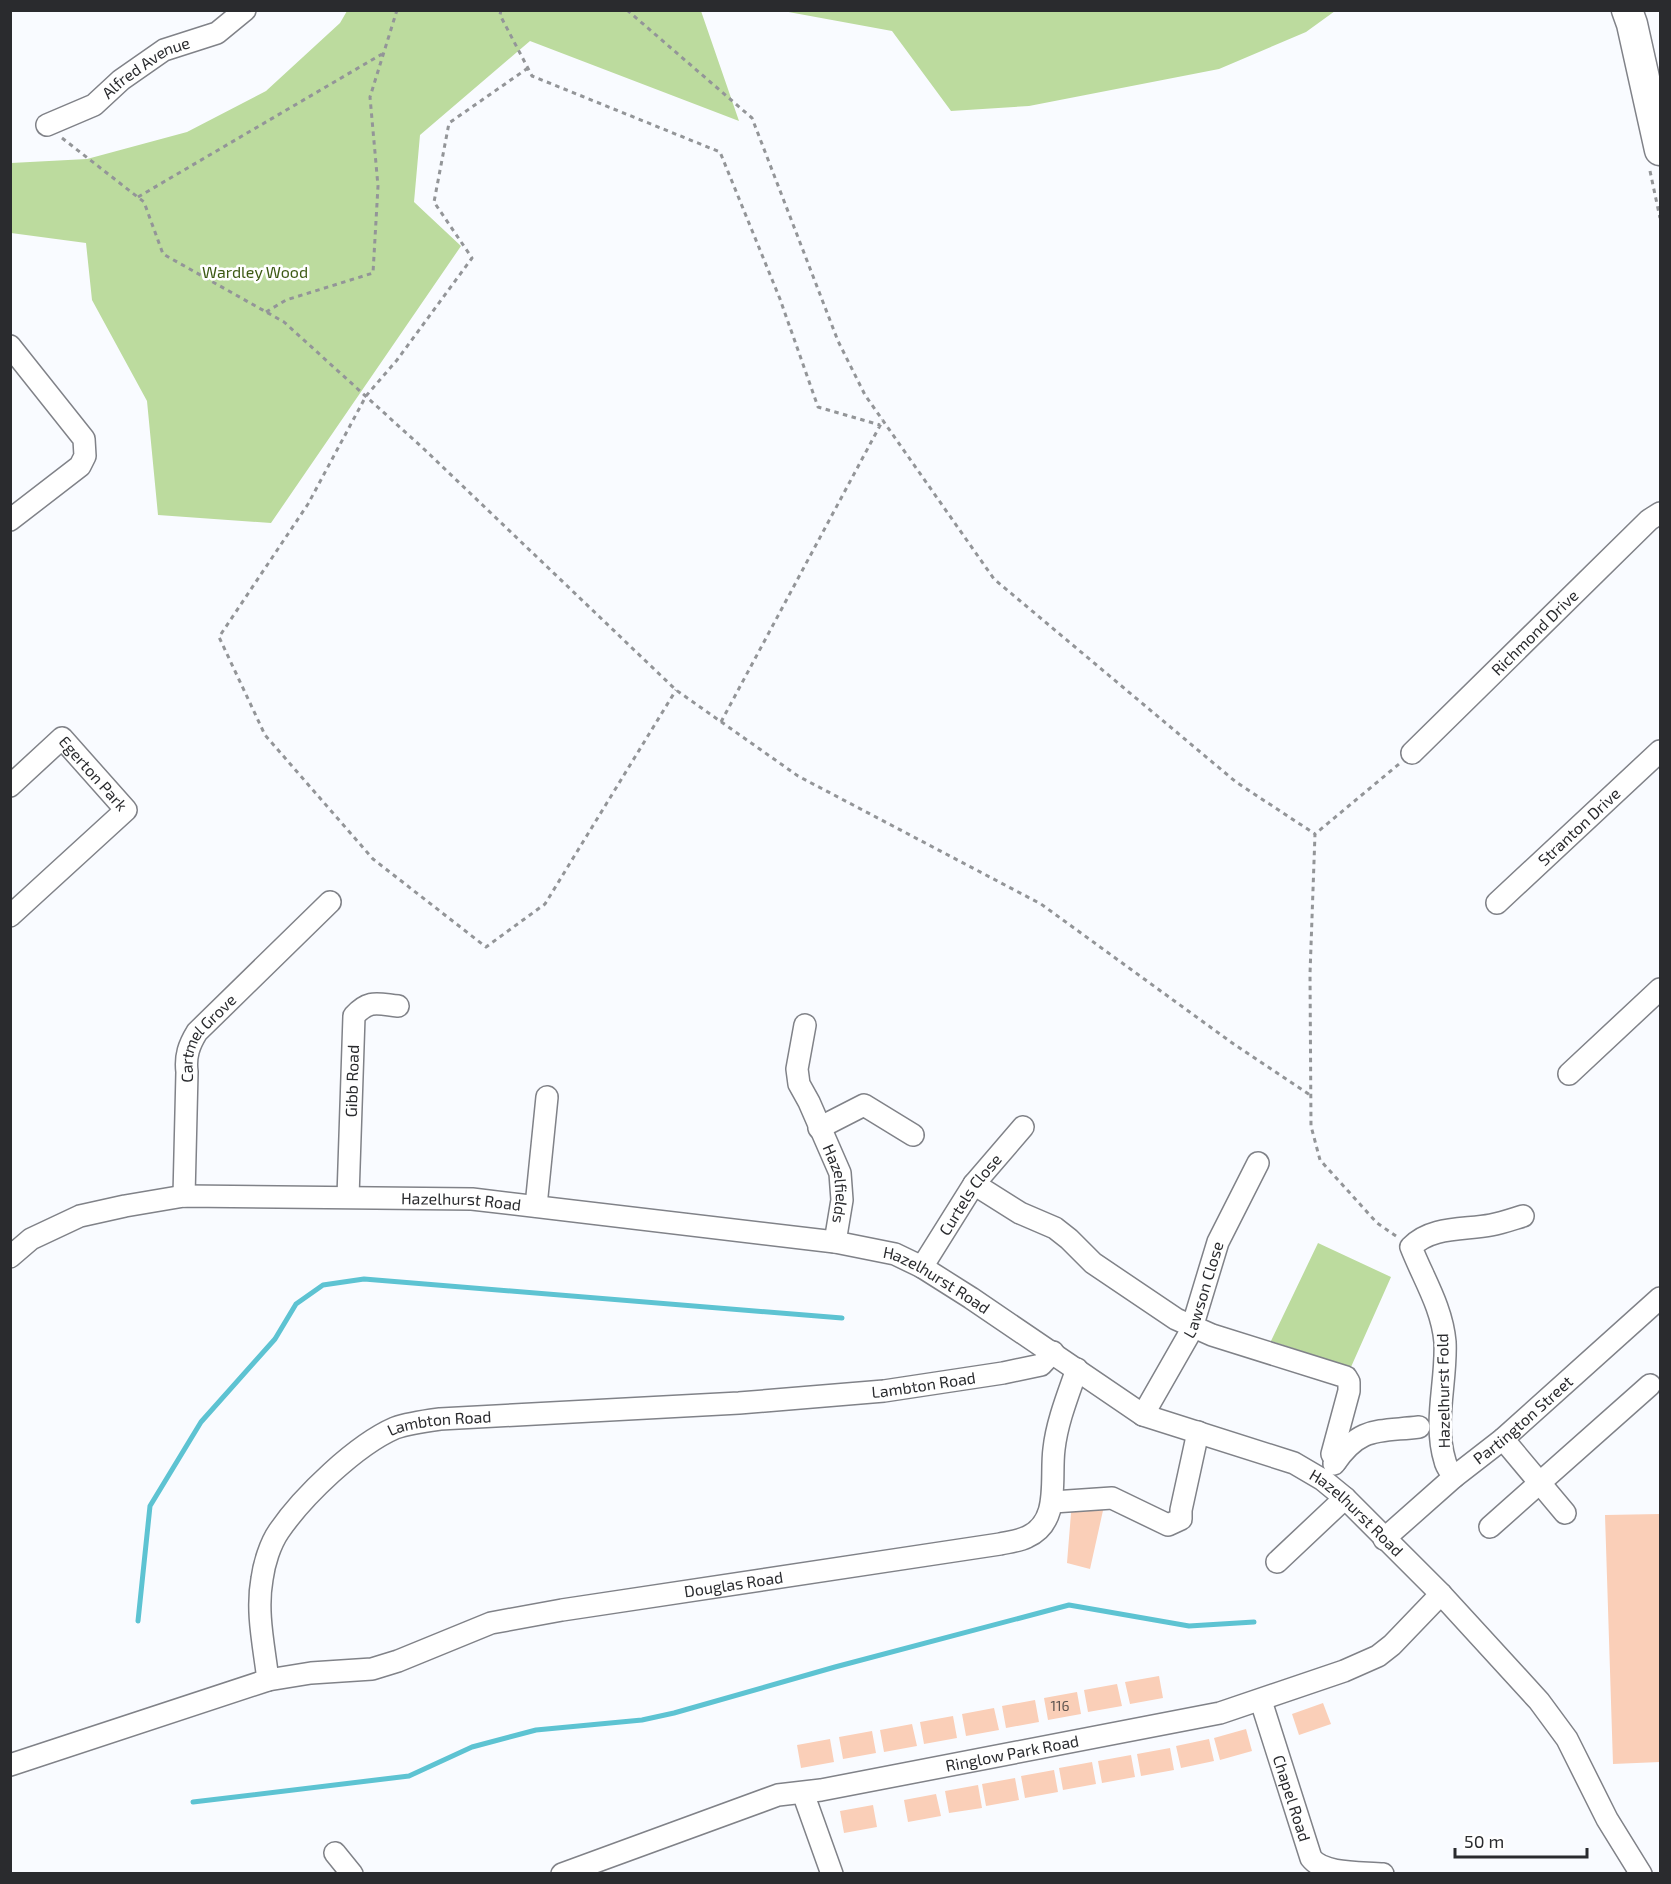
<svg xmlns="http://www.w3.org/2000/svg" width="1671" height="1884" font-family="'Exo 2',sans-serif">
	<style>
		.green { fill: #bcdb9e }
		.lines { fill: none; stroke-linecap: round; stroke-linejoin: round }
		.stream { stroke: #5dc3d2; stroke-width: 5 }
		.building { fill: #facfb8 }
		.minor-casing { stroke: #808288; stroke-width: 24 }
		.highway-casing { stroke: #808288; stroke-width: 33 }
		.path { stroke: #939598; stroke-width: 3; stroke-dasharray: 4.5 4.5; stroke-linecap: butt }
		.minor { stroke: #fff; stroke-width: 21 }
		.highway { stroke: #fff; stroke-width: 30 }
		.labels { text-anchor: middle; stroke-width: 5; stroke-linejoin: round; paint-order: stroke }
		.number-label { font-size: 14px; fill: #5e5450 }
		.street-label { font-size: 16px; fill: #2a2b2e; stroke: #fff }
		.park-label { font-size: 16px; fill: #3d5a14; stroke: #fff }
	</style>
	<rect width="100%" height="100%" fill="#f9fbff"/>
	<path class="green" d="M 347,11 L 701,11 L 739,121 L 530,41 L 420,135 L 414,202 L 461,246 L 271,523 L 158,515 L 147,401 L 92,300 L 86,243 L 11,233 L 11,163 L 87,159 L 187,132 L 266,91 L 340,23 Z
		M 783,11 L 1335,11 L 1306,32 L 1219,69 L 1029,106 L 951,111 L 892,31 Z
		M 1318,1243 L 1391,1277 L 1351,1367 L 1271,1341 Z"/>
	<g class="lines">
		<path class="stream" d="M 138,1621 L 150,1506 L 201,1422 L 275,1339 L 296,1304 L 323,1285 L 364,1279 L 842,1318
			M 193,1802 L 409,1776 L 472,1747 L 536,1730 L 642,1720 L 674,1713 L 835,1667 L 1069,1605 L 1189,1626 L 1254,1622"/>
	</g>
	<path class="building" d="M 1072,1501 L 1104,1506 L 1090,1569 L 1067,1563 Z
		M 1660,1514 L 1660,1762 L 1613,1764 L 1605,1515 Z
		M 1159,1676 L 1163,1698 L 1130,1704 L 1125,1682 Z
		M 1117,1684 L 1122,1706 L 1088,1712 L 1084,1690 Z
		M 1077,1692 L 1081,1714 L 1048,1720 L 1044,1698 Z
		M 1035,1700 L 1039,1722 L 1006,1728 L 1002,1706 Z
		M 1323,1703 L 1331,1724 L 1299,1735 L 1292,1714 Z
		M 994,1708 L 999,1730 L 966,1736 L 962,1714 Z
		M 953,1716 L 957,1738 L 924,1744 L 920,1722 Z
		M 912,1724 L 917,1746 L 884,1752 L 880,1730 Z
		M 1246,1729 L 1252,1751 L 1220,1760 L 1214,1738 Z
		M 872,1731 L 876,1753 L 843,1759 L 839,1737 Z
		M 830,1739 L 834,1762 L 801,1768 L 797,1745 Z
		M 1209,1739 L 1214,1761 L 1181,1768 L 1176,1746 Z
		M 1170,1748 L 1174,1770 L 1141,1776 L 1137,1754 Z
		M 1131,1755 L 1135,1777 L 1102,1783 L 1098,1761 Z
		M 1092,1762 L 1096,1784 L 1063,1790 L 1059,1768 Z
		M 1054,1770 L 1058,1792 L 1025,1798 L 1021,1776 Z
		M 1015,1778 L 1019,1800 L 986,1806 L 982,1784 Z
		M 978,1785 L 982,1808 L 949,1813 L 945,1791 Z
		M 936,1794 L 941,1816 L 908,1822 L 904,1800 Z
		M 873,1805 L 877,1827 L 844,1833 L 840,1811 Z"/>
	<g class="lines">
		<g class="minor-casing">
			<g id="minor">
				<path id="s1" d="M 47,125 L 94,105 L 121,80 L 164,50 L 217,33 L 245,10"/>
				<path d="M 10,346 L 84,439 L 85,456 L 80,466 L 10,520"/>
				<path id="s2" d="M 1412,753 L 1649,520 L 1660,513"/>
				<path id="s3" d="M 10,786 L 62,738 L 126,810 L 10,916"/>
				<path id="s4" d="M 1497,903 L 1660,751"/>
				<path id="s5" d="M 805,1025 L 797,1069 L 799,1084 L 809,1102 L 840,1173 L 842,1200 L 835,1242"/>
				<path d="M 1569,1074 L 1660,989"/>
				<path d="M 819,1128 L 864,1105 L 913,1135"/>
				<path d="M 974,1184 L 1020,1213 L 1055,1228 L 1069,1239 L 1093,1263 L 1176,1319 L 1212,1335 L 1346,1377 L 1349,1382 L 1349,1391 L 1332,1454 L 1336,1461"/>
				<path id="s6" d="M 184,1196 L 187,1072 C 185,1056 189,1045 197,1032 L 330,902"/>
				<path id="s7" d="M 348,1197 L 354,1016 C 369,999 378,1004 398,1006"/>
				<path d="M 536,1206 L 547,1097"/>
				<path id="s8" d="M 10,1257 L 31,1239 L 80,1216 L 125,1206 L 184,1196 L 472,1199 L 835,1242 L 895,1254 L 922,1267 L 971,1298 L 1143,1415 L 1294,1463 L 1323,1480 L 1345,1498 L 1441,1594 L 1539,1701 L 1567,1739 L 1607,1819 L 1641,1874"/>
				<path id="s9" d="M 922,1267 L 974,1184 L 1023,1127"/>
				<path id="s10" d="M 1143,1415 L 1191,1331 L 1218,1242 L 1258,1163"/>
				<path d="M 1503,1439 L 1565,1513"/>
				<path d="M 1334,1464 C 1360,1426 1377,1432 1419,1427"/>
				<path d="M 1454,1477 C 1451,1472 1446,1467 1445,1461 C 1433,1422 1447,1381 1445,1342 C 1442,1307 1423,1278 1411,1247 C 1431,1226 1464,1230 1491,1225 C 1502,1223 1513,1219 1523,1216"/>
				<path d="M 1053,1502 L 1112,1498 L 1168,1525 L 1181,1519 L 1181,1510 L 1198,1432"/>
				<path d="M 1490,1527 L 1650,1385"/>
				<path id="s11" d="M 1384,1539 L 1454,1477 L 1503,1439 L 1660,1298"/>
				<path d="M 1277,1562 L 1345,1498"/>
				<path id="s12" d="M 268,1680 L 311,1673 L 372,1669 L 398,1661 L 491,1623 L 562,1610 L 1000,1544 C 1009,1542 1019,1541 1027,1537 C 1061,1522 1050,1479 1054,1449 C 1057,1422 1068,1395 1077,1369"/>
				<path id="s13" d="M 1261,1701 L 1311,1858 C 1324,1875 1363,1872 1383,1874"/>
				<path id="s14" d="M 10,1765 L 268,1680 C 264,1646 256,1612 262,1579 C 264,1564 270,1544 279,1531 C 303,1496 356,1445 395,1428 C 409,1423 425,1421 440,1419 L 739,1403 L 884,1391 L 1003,1373 L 1041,1365 L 1053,1352"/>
				<path d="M 803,1793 L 832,1874"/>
				<path d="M 335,1853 L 352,1874"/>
				<path id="s15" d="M 562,1874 L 778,1795 L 821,1790 L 1220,1713 L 1344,1671 L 1378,1656 L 1392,1645 L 1441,1594"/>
			</g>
		</g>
		<g class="highway-casing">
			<path id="highway" d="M 1627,10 L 1632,24 L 1660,150"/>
		</g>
		<path class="path" d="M 501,10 L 500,15 L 532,76 L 720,152 L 780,299 L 818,407 L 880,425
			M 627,10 L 752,118 L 838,341 L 865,395 L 994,579 L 1236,782 L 1315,834
			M 528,68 L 449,123 L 434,202 L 472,258 L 397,360 L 366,396 L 308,504 L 219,637 L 265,735 L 373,859 L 486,947 L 545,904 L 676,690
			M 62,138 L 144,202 L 163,254 L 284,322 L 425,450 L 676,690 L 798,776 L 1041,904 L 1235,1045 L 1310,1095
			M 1650,171 L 1660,218
			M 138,197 L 382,54
			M 266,312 L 286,300 L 373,273 L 378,186 L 370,97 L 397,10
			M 721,722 L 883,420
			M 1396,1236 L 1377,1223 L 1320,1160 L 1311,1126 L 1310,974 L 1315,834 L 1399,764"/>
		<use href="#minor" class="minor"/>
		<use href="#highway" class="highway"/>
	</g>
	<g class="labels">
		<g class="number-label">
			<text x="1060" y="1711">116</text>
		</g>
		<g class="street-label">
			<text dy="6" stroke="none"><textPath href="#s1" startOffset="116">Alfred Avenue</textPath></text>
			<text dy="6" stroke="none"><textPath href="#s2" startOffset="172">Richmond Drive</textPath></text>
			<text dy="6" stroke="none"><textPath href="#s3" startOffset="118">Egerton Park</textPath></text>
			<text dy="6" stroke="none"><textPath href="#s4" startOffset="112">Stranton Drive</textPath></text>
			<text dy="6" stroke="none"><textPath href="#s6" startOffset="165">Cartmel Grove</textPath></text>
			<text dy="6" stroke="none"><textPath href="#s7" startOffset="116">Gibb Road</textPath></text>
			<text dy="6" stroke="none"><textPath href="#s5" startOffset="168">Hazelfields</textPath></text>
			<text dy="6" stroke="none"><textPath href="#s9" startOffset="87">Curtels Close</textPath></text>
			<text dy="6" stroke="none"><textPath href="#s8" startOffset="465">Hazelhurst Road</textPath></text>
			<text dy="6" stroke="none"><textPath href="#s8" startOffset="951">Hazelhurst Road</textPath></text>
			<text dy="6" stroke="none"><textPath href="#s10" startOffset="140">Lawson Close</textPath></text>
			<text dy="6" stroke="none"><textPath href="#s14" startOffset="1112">Lambton Road</textPath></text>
			<text transform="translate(1443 1391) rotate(-91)" y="6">Hazelhurst Fold</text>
			<text dy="6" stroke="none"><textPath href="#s11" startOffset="183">Partington Street</textPath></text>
			<text dy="6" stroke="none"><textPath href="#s14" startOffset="626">Lambton Road</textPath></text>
			<text dy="6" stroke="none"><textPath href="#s8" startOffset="1437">Hazelhurst Road</textPath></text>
			<text dy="6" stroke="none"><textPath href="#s12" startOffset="478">Douglas Road</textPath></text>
			<text dy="6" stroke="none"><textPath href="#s15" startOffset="468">Ringlow Park Road</textPath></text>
			<text dy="6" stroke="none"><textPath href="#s13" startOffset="102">Chapel Road</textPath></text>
		</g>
		<g class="park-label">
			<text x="255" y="278">Wardley Wood</text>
		</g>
	</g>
	<rect width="1671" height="1884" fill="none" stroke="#2a2b2e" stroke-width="24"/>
	<path d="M1455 1848v9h132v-9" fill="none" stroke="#2a2b2e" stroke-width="3"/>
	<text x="1464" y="1848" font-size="18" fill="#2a2b2e" stroke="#ffffff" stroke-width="4.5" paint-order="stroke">50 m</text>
</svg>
